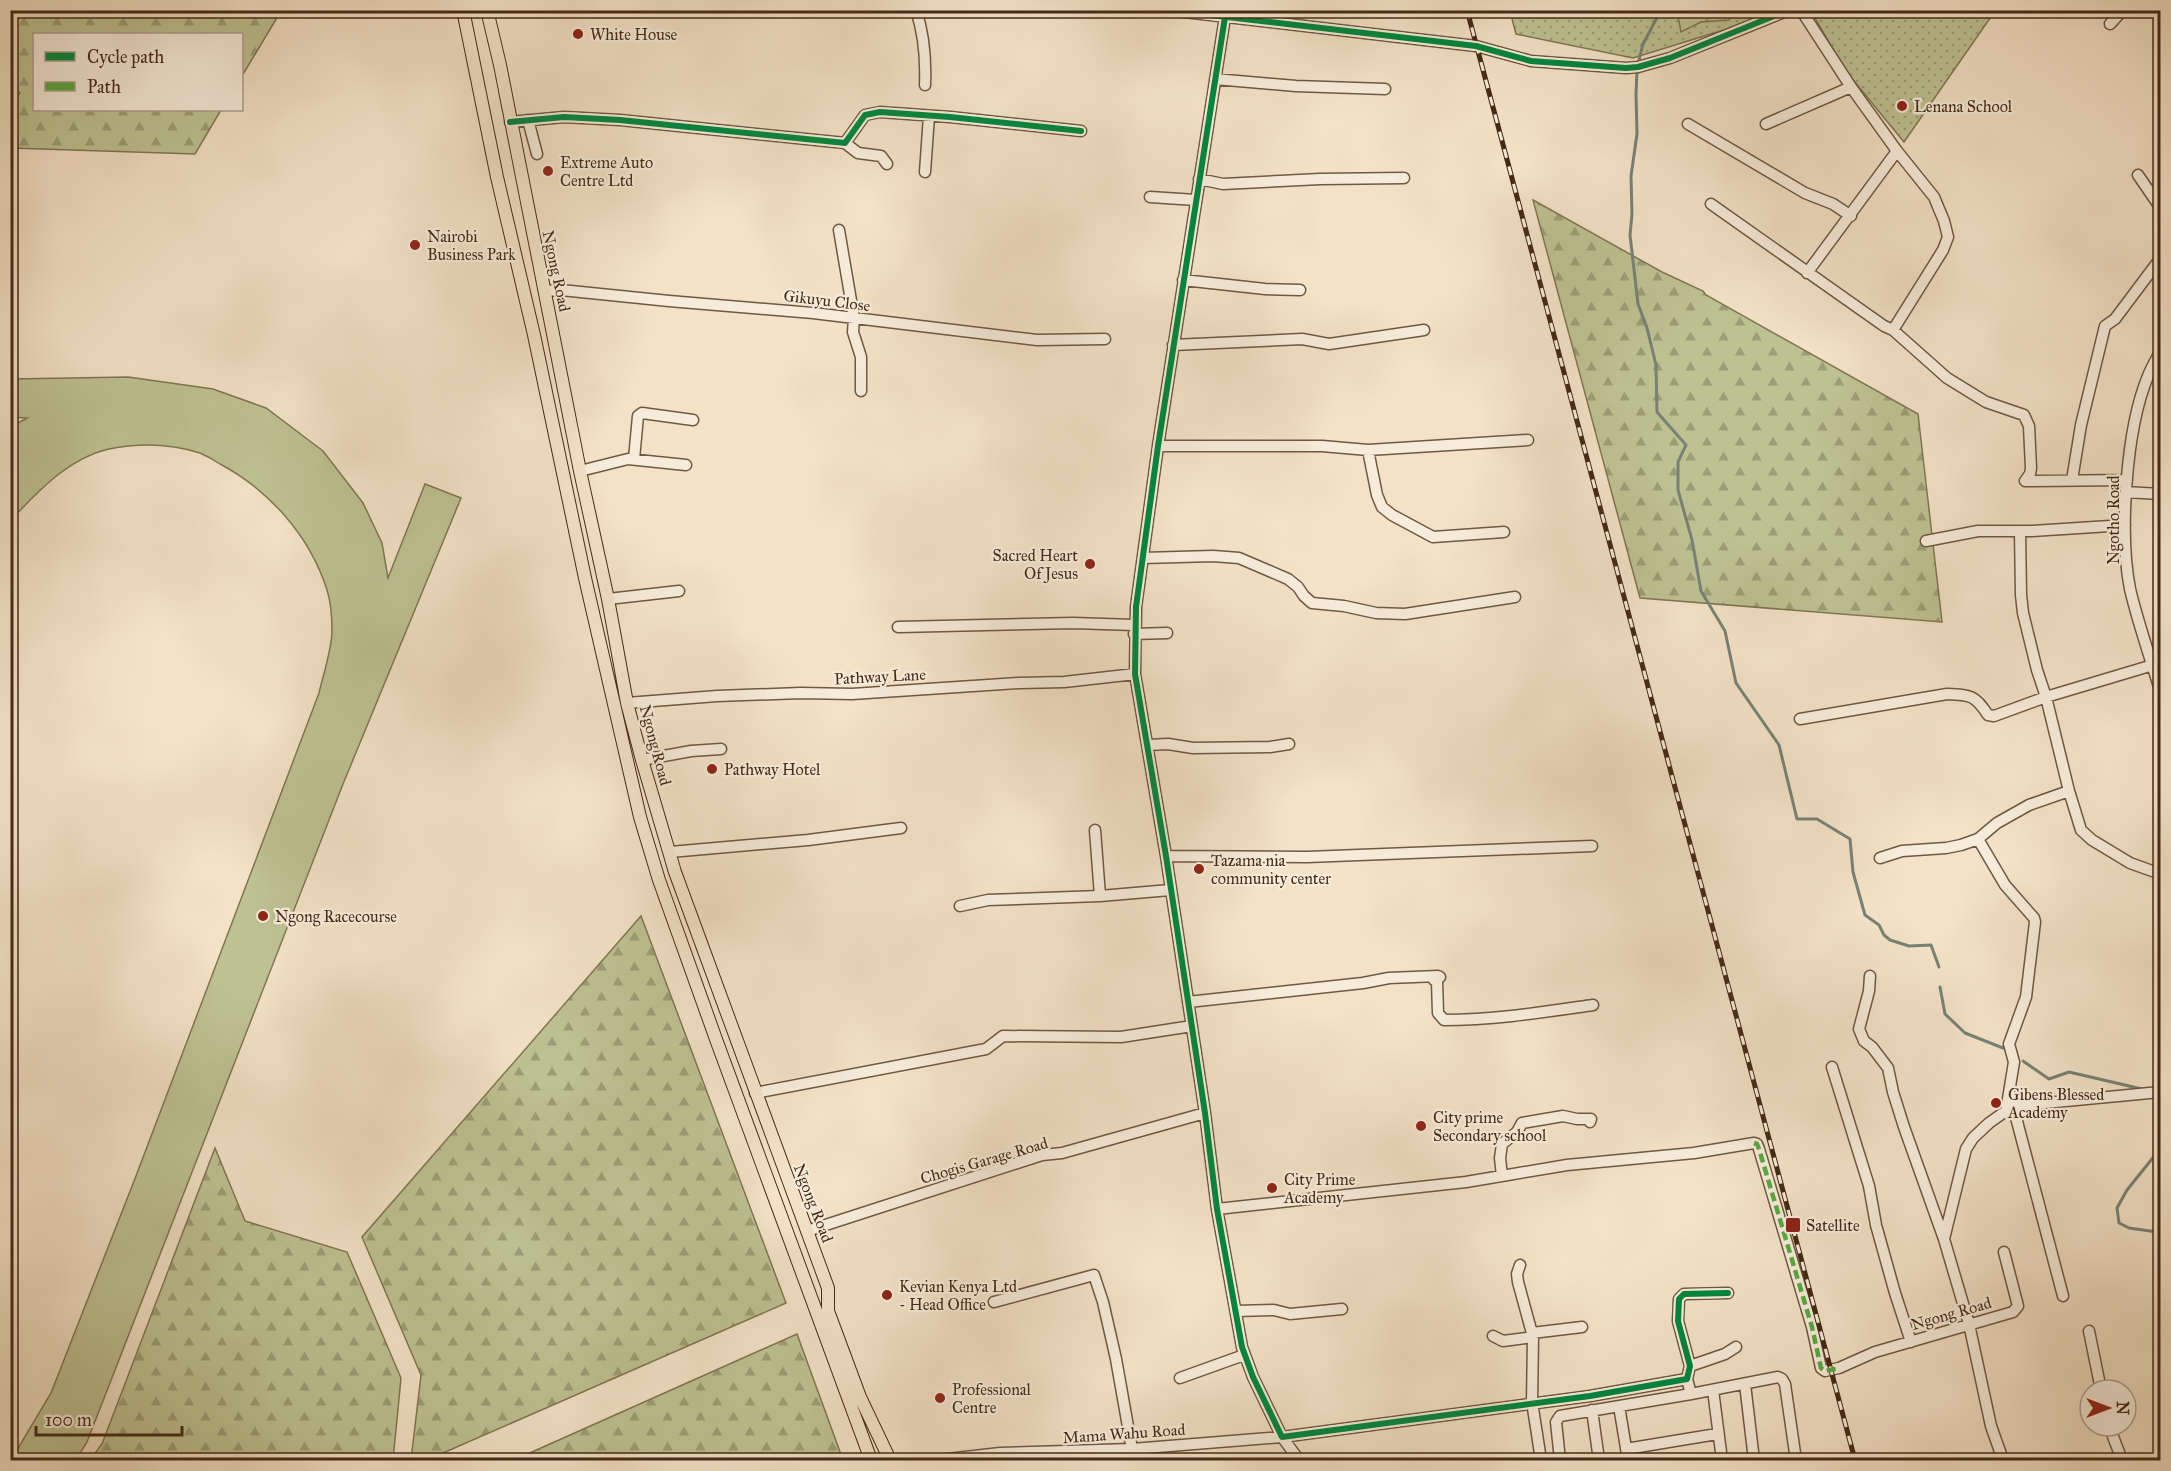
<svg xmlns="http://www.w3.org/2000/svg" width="2171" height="1471" font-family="'IM FELL Great Primer',serif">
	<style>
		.grass { fill: url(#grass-dots); stroke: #817654; stroke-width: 1.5 }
		.forest { fill: url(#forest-firs); stroke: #817654; stroke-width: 1.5 }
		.pitch { fill: #bec293; stroke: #817654; stroke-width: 1.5 }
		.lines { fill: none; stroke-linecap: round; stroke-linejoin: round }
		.stream { stroke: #788276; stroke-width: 3 }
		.minor-casing { stroke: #705842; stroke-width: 13 }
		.major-casing { stroke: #442a15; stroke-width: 14 }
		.minor { stroke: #f7ecdb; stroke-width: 10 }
		.major { stroke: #f3e2c7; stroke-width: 12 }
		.rail-casing { stroke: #442a15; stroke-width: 5 }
		.rail { stroke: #f7ecdb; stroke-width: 3; stroke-dasharray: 9; stroke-linecap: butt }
		.quiet { stroke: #56ab42; stroke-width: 4.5; stroke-dasharray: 9 4.5; stroke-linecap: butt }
		.cycleway-casing { stroke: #f7ecdb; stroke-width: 10 }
		.cycleway { stroke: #00873e; stroke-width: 6 }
		.poi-dot { fill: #8f2418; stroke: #f7ecdb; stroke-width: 2 }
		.labels { text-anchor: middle; stroke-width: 4.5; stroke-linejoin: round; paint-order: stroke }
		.poi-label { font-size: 16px; fill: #442a15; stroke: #f7ecdb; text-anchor: start }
		.street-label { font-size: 16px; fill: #442a15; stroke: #f7ecdb }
	</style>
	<defs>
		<pattern id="grass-dots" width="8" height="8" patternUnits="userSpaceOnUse" patternTransform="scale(1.5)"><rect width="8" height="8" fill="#bec293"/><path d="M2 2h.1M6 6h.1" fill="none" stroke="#9c9e77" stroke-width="1.8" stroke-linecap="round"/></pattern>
		<pattern id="forest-firs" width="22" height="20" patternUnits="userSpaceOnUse" patternTransform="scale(1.5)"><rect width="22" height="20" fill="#bec293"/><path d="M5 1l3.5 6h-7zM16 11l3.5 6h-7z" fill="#9c9e77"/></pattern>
	</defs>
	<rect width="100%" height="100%" fill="#f3e2c7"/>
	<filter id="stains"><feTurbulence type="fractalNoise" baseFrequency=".00333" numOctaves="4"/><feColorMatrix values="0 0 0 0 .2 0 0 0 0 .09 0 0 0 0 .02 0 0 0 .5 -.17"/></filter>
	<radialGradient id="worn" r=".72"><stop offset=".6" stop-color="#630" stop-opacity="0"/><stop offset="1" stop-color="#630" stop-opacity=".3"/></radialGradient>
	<path class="grass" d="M 1510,11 L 1776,11 L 1727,29 L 1633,58 L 1516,34 Z
		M 1811,11 L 1995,11 L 1904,142 L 1845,70 Z"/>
	<path class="forest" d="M 11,10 L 281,10 L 281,11 L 242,76 L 242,34 L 34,34 L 34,110 L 221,110 L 195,154 L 11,148 L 11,102 L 20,93 L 11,85 Z
		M 1677,11 L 1677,10 L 1733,11 L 1729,20 L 1701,22 L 1681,32 Z
		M 1533,200 L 1662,272 L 1703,291 L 1706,295 L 1918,414 L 1942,622 L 1640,598 Z
		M 641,916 L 786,1303 L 427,1460 L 411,1460 L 421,1375 L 362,1237 Z
		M 215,1148 L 245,1221 L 347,1252 L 401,1378 L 393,1460 L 90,1460 L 102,1444 Z
		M 797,1334 L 843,1460 L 514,1460 Z"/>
	<path class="pitch" d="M 128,377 L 213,389 L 266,408 L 323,451 L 363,503 L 382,543 L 388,578 L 425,484 L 461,498 L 343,784 L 87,1442 L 76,1460 L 11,1460 L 51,1393 L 136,1176 L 319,693 C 323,675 332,649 332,631 C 332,618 331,602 327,590 C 310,536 269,490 220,464 C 214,460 207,456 200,453 C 171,444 139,443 109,449 C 69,458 38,491 11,520 L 11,427 L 27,418 L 11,417 L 11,379 Z"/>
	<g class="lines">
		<path class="stream" d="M 1638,64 L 1643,44 L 1661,10
			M 1637,70 L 1636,94 L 1637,134 L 1631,176 L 1632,214 L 1630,235 L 1638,304 L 1647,328 L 1656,365 L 1657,412 L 1686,445 L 1678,462 L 1678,490 L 1692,540 L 1701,591 L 1725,631 L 1736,683 L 1779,745 L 1797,819 L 1817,819 L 1850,839 L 1853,872 L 1865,915 L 1879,925 L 1884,935 L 1890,940 L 1909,946 L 1931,945 L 1939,967
			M 1940,987 L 1945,1014 L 1965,1033 L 2003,1048
			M 2023,1061 L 2049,1079 L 2069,1072 L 2142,1089
			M 2160,1149 L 2127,1190 L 2117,1208 L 2119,1223 L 2129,1228 L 2157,1232 L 2160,1237
			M 2160,1359 L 2159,1368 L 2160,1369"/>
		<g class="minor-casing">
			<path id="minor" d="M 916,10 C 924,34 926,60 925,85
				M 1167,10 L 1476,46 L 1531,61 L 1626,68 L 1638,67 L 1670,58 L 1789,10
				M 1224,10 L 1225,17 L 1158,446 L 1136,607 L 1135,674 L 1166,856 L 1205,1113 L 1217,1209 L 1242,1347 L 1253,1377 L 1282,1437 L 1590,1396 L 1687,1379 L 1690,1366 L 1678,1321 L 1679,1299 L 1684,1294 L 1728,1293
				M 1801,10 L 1851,87 L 1897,151 L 1934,197 L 1944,221 L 1948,237 L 1943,250 L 1893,330
				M 2110,24 L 2123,10
				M 1215,79 L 1296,86 L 1385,89
				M 528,120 L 537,154
				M 510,122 L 564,117 L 620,120 L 845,143 L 865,115 L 880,112 L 950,117 L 1081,131
				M 1688,124 L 1805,193 L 1833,204 L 1851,216
				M 1766,124 L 1851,87
				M 845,143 L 858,153 L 881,156 L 887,164
				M 925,172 L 929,116
				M 2138,175 L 2160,207
				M 1199,179 L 1223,184 L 1320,179 L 1404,178
				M 1150,197 L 1196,200
				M 1711,204 L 1884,326 L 1893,330 L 1947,378 L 1986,402 L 2024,415 L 2029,426 L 2031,468 L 2030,474 L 2025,481 L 2127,480
				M 839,230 L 854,318 L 853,332 L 861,357 L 861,391
				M 1807,273 L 1897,151
				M 1183,280 L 1265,289 L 1300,290
				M 545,291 L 561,290 L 669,301 L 813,313 L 1037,340 L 1105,339
				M 1173,345 L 1302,339 L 1329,344 L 1424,330
				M 2160,352 C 2156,360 2151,368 2148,376 C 2126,429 2119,533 2130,589 C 2138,623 2150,657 2160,690
				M 1158,446 L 1322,446 L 1368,450 L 1528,440
				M 1368,450 L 1377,495 L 1382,507 L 1392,515 L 1433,537 L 1504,532
				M 634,459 L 638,416 L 642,413 L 693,420
				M 580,471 L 628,459 L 686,465
				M 2072,480 L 2081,425 L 2105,326 L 2115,319 L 2160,259
				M 2126,492 L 2160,494
				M 2020,531 L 2021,595 L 2023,613 L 2037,670 L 2046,697 L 2069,791 L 2081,830 L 2092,840 L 2130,863 L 2155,872 L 2160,871
				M 1926,541 L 1978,531 L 2032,531 L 2125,525
				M 1143,558 L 1213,556 L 1239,558 L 1288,579 L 1298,587 L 1304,596 L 1312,603 L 1344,606 L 1376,613 L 1405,614 L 1515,597
				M 608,599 L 679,591
				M 898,627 L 1073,623 L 1134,625
				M 1134,634 L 1167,633
				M 627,703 L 717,696 L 801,693 L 852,694 L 1019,683 L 1064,682 L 1135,674
				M 1800,719 L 1947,694 C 1971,695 1975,695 1988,715 L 1994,716 L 2046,697 L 2153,665
				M 1148,745 L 1168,744 L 1193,748 L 1270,747 L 1289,744
				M 642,760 L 691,751 L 721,749
				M 1095,830 L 1100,896
				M 1978,839 L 2005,885 L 2034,918 L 2035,922 L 2026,997 L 2009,1044 L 2014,1062 L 2006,1111
				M 670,852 L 808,840 L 901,828
				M 1166,856 L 1307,857 L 1592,846
				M 1880,858 L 1902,851 L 1946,848 L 1961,845 L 1978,839 L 1997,823 L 2029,805 L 2069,791
				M 960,906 L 988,900 L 1100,896 L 1170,890
				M 1870,976 L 1869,991 L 1859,1029 L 1864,1041 L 1872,1047 L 1888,1068 L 1893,1092 L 1904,1127 L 1944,1239 L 1969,1324 L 1991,1426 L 2003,1460
				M 1188,1002 L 1363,983 L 1389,978 L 1438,976 L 1440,977 L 1434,980 L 1437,981 L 1438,1013 L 1444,1020 C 1494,1020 1544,1012 1593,1005
				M 1832,1067 L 1869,1186 L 1876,1225 L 1895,1293 L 1911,1342
				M 755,1093 L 986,1049 L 1003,1036 L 1121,1037 L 1192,1026
				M 2013,1106 L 2063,1296
				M 1502,1176 L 1500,1158 L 1502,1144 L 1517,1132 L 1522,1123 L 1563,1116 L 1577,1119 L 1591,1119 L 1590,1122
				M 1217,1209 L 1466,1182 L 1567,1165 L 1694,1153 L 1754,1143 L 1757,1144 L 1759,1149 L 1812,1327 L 1821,1368 L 1825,1371 L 1839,1368 L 1875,1352 L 2013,1312 L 2018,1306 L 2004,1252
				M 807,1231 L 1042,1155 L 1062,1153 L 1205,1113
				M 1944,1239 L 1966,1149 L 1973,1138 L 1989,1123 L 2013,1106 L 2160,1092
				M 1520,1265 L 1517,1274 L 1518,1282 L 1533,1337 L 1532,1402 L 1541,1460
				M 994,1302 L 1094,1275 L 1103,1302 L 1116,1359 L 1132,1449
				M 1236,1311 L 1274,1310 L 1290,1314 L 1342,1309
				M 2089,1331 L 2101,1390
				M 1532,1333 L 1582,1327
				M 1493,1336 L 1503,1341 L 1533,1337
				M 1690,1366 L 1725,1354 L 1736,1347
				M 1180,1378 L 1244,1355
				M 1687,1379 L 1691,1394 L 1778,1377 L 1782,1379 L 1785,1384 L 1796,1460
				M 1745,1384 L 1754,1460
				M 1713,1390 L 1722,1460
				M 1619,1406 L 1628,1460
				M 1592,1410 L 1599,1460
				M 2109,1426 L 2122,1460
				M 1626,1449 L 1717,1434
				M 939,1460 L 1000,1453 L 1132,1449 L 1282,1437 L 1299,1460
				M 1560,1460 L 1556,1422 L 1560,1416 L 1691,1394"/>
		</g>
		<g class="major-casing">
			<path id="major" d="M 463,10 L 497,177 L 534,335 L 585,578 L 640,817 L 659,880 L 717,1042 L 871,1460
				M 487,10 L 500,65 L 580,471 L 608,599 L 627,703 L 642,760 L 675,872 L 828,1288 L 828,1311 L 860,1397 L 890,1460"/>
		</g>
		<use href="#minor" class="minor"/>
		<use href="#major" class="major"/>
		<g class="rail-casing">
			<path id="rail" d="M 1467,10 L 1855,1460"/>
		</g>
		<use href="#rail" class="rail"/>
		<path class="quiet" d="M 1754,1143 L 1757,1144 L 1759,1149 L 1812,1327 L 1821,1368 L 1825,1371 L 1839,1368"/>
		<g class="cycleway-casing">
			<path id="cycleway" d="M 1167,10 L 1476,46 L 1531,61 L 1626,68 L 1638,67 L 1670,58 L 1789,10
				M 1224,10 L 1225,17 L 1158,446 L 1136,607 L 1135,674 L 1166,856 L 1205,1113 L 1217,1209 L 1242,1347 L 1253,1377 L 1282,1437 L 1590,1396 L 1687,1379 L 1690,1366 L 1678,1321 L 1679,1299 L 1684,1294 L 1728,1293
				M 510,122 L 564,117 L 620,120 L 845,143 L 865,115 L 880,112 L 950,117 L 1081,131"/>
		</g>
		<use href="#cycleway" class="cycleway"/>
	</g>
	<g class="poi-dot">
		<circle cx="578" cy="34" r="6"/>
		<circle cx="1902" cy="106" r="6"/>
		<circle cx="548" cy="171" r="6"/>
		<circle cx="415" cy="245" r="6"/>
		<circle cx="1090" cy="564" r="6"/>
		<circle cx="712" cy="769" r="6"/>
		<circle cx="1199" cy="869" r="6"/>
		<circle cx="263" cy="916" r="6"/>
		<circle cx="1996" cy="1103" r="6"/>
		<circle cx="1421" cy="1126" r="6"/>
		<circle cx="1272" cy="1188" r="6"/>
		<rect x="1785" y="1217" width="16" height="16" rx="3"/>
		<circle cx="887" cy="1295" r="6"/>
		<circle cx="940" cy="1398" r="6"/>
	</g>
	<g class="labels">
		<g class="poi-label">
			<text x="590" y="40">White House</text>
			<text x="1914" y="112">Lenana School</text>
			<text x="560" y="168">Extreme Auto<tspan x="560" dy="18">Centre Ltd</tspan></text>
			<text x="427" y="242">Nairobi<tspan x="427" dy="18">Business Park</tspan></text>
			<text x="1078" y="561" text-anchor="end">Sacred Heart<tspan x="1078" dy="18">Of Jesus</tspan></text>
			<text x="724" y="775">Pathway Hotel</text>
			<text x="1211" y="866">Tazama nia<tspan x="1211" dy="18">community center</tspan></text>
			<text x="275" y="922">Ngong Racecourse</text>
			<text x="2008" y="1100">Gibens Blessed<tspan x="2008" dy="18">Academy</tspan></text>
			<text x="1433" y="1123">City prime<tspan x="1433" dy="18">Secondary school</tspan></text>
			<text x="1284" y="1185">City Prime<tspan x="1284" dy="18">Academy</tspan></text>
			<text x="1806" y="1231">Satellite</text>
			<text x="899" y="1292">Kevian Kenya Ltd<tspan x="899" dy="18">- Head Office</tspan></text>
			<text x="952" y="1395">Professional<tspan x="952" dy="18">Centre</tspan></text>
		</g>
		<g class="street-label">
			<text transform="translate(557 271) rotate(78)" y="6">Ngong Road</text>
			<text transform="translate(827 300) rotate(7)" y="6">Gikuyu Close</text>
			<text transform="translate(2113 520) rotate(-90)" y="6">Ngotho Road</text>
			<text transform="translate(880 676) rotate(-3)" y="6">Pathway Lane</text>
			<text transform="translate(656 745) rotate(75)" y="6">Ngong Road</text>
			<text transform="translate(984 1160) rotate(-16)" y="6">Chogis Garage Road</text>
			<text transform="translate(814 1203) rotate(69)" y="6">Ngong Road</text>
			<text transform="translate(1951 1313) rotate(-16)" y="6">Ngong Road</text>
			<text transform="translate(1124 1433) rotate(-4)" y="6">Mama Wahu Road</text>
		</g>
	</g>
	<rect width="2171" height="1471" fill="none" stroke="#f3e2c7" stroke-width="36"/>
	<rect x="12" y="12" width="2147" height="1447" fill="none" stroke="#442a15" stroke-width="3"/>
	<rect x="18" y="18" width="2135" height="1435" fill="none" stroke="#442a15" stroke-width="1.5"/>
	<rect x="33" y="33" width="210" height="78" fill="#f7ecdb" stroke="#af9e8c" stroke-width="1.5"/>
	<rect x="45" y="52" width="30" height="9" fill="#00873e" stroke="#af9e8c" stroke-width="1.5"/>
	<text x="87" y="63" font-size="18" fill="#442a15">Cycle path</text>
	<rect x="45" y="82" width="30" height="9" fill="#56ab42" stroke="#af9e8c" stroke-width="1.5"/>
	<text x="87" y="93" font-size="18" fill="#442a15">Path</text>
	<g transform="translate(2108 1408) rotate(90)"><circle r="28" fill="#f7ecdb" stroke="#af9e8c" stroke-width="1.5"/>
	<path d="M0-4.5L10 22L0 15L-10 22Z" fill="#8f2418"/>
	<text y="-9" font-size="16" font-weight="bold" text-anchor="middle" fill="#442a15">N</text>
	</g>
	<path d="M36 1426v9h146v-9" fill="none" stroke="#442a15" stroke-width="3"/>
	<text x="45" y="1426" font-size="18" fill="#442a15" stroke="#f7ecdb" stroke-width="4.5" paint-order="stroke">100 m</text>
	<rect width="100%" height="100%" filter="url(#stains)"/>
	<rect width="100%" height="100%" fill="url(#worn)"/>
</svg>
